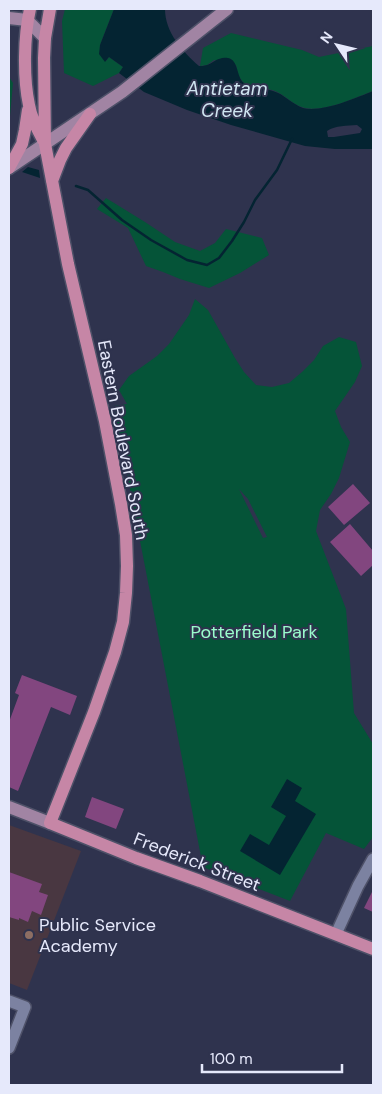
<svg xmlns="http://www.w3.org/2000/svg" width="382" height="1094" font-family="'DM Sans',sans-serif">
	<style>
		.education { fill: #493741 }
		.green { fill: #055438; fill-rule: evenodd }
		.water { fill: #042432; fill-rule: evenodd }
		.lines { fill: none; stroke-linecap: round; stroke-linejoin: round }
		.stream { stroke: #042432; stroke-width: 2.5 }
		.building { fill: #82467f }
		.street-casing { stroke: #4e5168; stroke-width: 14 }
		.secondary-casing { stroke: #4e5168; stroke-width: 15 }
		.primary-casing { stroke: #4e5168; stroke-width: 15 }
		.street { stroke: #7c82a1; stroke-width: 11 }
		.secondary { stroke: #a184a3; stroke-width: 12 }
		.primary { stroke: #c686a6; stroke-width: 12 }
		.education-dot { fill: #8d6e63; stroke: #2f334e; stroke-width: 2 }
		.labels { text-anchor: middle; stroke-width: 4; stroke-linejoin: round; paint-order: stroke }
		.street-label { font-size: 18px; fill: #e6e9fb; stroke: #2f334e }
		.park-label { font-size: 18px; fill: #9afccc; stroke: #2f334e }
		.poi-label { font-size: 18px; fill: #e6e9fb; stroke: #2f334e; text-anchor: start }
		.water-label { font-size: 19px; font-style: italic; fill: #cfe5f1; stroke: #2f334e }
	</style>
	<rect width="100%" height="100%" fill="#2f334e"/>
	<path class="education" d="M 9,825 L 81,851 L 27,990 L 9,983 Z"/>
	<path class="green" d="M 65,9 L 114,9 L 100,45 L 106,61 L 109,57 L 123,67 L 119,73 L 93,86 L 64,73 L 62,21 Z
		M 231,33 L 302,50 L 319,57 L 373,46 L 373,91 C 354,98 326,112 305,108 C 294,106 285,95 275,91 C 268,88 249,86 244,83 C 239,79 237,71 236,65 L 214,60 L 207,65 L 200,66 L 203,48 Z
		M 9,77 L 13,83 L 9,127 Z
		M 106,198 L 145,222 L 175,242 L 200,251 L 215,243 L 226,229 L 262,238 L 269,255 L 240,273 L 209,288 L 180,279 L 163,272 L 146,266 L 128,228 L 97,209 Z
		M 195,299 L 208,310 L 235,358 L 244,372 L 256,385 L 272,387 L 289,383 L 302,372 L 314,360 L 323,346 L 339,337 L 356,342 L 362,366 L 355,382 L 335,411 L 341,427 L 350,442 L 339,478 L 331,494 L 320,510 L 316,531 L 346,609 L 354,713 L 373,744 L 373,837 L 364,849 L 326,833 L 290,901 L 203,867 L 114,406 L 127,404 L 119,390 L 129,376 L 157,356 L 169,344 L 189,315 ZM 239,489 L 248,499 L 267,537 L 263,538 Z"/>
	<path class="water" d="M 114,9 L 165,9 C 165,32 182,51 199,66 C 201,66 204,66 207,65 C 213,63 219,56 228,58 C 239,60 236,77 244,83 C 248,86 267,89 273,91 C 284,94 292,104 303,108 C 321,113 356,98 373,91 L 373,149 L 335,149 L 305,146 L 231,125 L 187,110 L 144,92 L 119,73 L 123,67 L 109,57 L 105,62 L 99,54 L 100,45 ZM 357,125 L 362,129 L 360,133 L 334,137 L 328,137 L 327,131 C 336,125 347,126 357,125 Z
		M 28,167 L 39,170 L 40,178 L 22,172 Z
		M 287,779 L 302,788 L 295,801 L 316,814 L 280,875 L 240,851 L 250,834 L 269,845 L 286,816 L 271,807 Z"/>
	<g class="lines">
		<path class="stream" d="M 76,186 L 88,190 L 122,220 L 151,240 L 187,260 L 207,265 L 219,258 L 232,241 L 244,222 L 255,200 L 277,170 L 292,139"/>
	</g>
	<path class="building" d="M 353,484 L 370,503 L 344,525 L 328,507 Z
		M 350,524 L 373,551 L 373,565 L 361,576 L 330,542 Z
		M 22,675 L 77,696 L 70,715 L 51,707 L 18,791 L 9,787 L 9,722 L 19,695 L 15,693 Z
		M 92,797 L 124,809 L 116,829 L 85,817 Z
		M 9,872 L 42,884 L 39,892 L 48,895 L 41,915 L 32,911 L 28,922 L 19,918 L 19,920 L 9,917 Z
		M 373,890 L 373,912 L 364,908 Z"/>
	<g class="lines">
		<g class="street-casing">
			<path id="street" d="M 336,934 L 358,886 L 373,859
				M 9,1001 L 25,1007 L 9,1048"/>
		</g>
		<g class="secondary-casing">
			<path id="secondary" d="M 9,18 L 27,20 L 45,38
				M 9,168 L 122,92 L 227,9
				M 9,807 L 50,823"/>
		</g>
		<g class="primary-casing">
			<path id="primary" d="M 30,9 C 24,36 23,77 29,105 C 31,117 37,129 43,140
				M 50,9 L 45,38 L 44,58 L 45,144 L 68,264 L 105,421 L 121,504 L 126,535 L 127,566 L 126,593 L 123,622 L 115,652 L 94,712 L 50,823 L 136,858 L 200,881 L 373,949
				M 9,168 L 22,144 L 25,130 L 28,110
				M 52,181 L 60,160 L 66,148 L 90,114"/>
		</g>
		<use href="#street" class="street"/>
		<use href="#secondary" class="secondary"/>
		<use href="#primary" class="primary"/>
	</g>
	<circle class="education-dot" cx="29" cy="935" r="5"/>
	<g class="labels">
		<g class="street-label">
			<text transform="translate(123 440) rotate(79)" y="6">Eastern Boulevard South</text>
			<text transform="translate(197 862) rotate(21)" y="6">Frederick Street</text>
		</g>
		<g class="park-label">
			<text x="254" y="638">Potterfield Park</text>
		</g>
		<g class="poi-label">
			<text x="39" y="931">Public Service<tspan x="39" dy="21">Academy</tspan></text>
		</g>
		<g class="water-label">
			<text x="227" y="95">Antietam<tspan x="227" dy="22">Creek</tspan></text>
		</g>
	</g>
	<rect width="382" height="1094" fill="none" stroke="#e6e9fb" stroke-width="20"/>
	<g transform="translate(337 45) rotate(305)" stroke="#2f334e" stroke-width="4" paint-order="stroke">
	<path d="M0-4L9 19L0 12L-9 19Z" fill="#e6e9fb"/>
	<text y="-8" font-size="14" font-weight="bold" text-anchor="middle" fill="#e6e9fb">N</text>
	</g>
	<path d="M202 1064v8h140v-8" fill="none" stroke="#e6e9fb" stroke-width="2.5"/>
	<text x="210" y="1064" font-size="15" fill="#e6e9fb" stroke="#2f334e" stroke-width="4" paint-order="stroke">100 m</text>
</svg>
